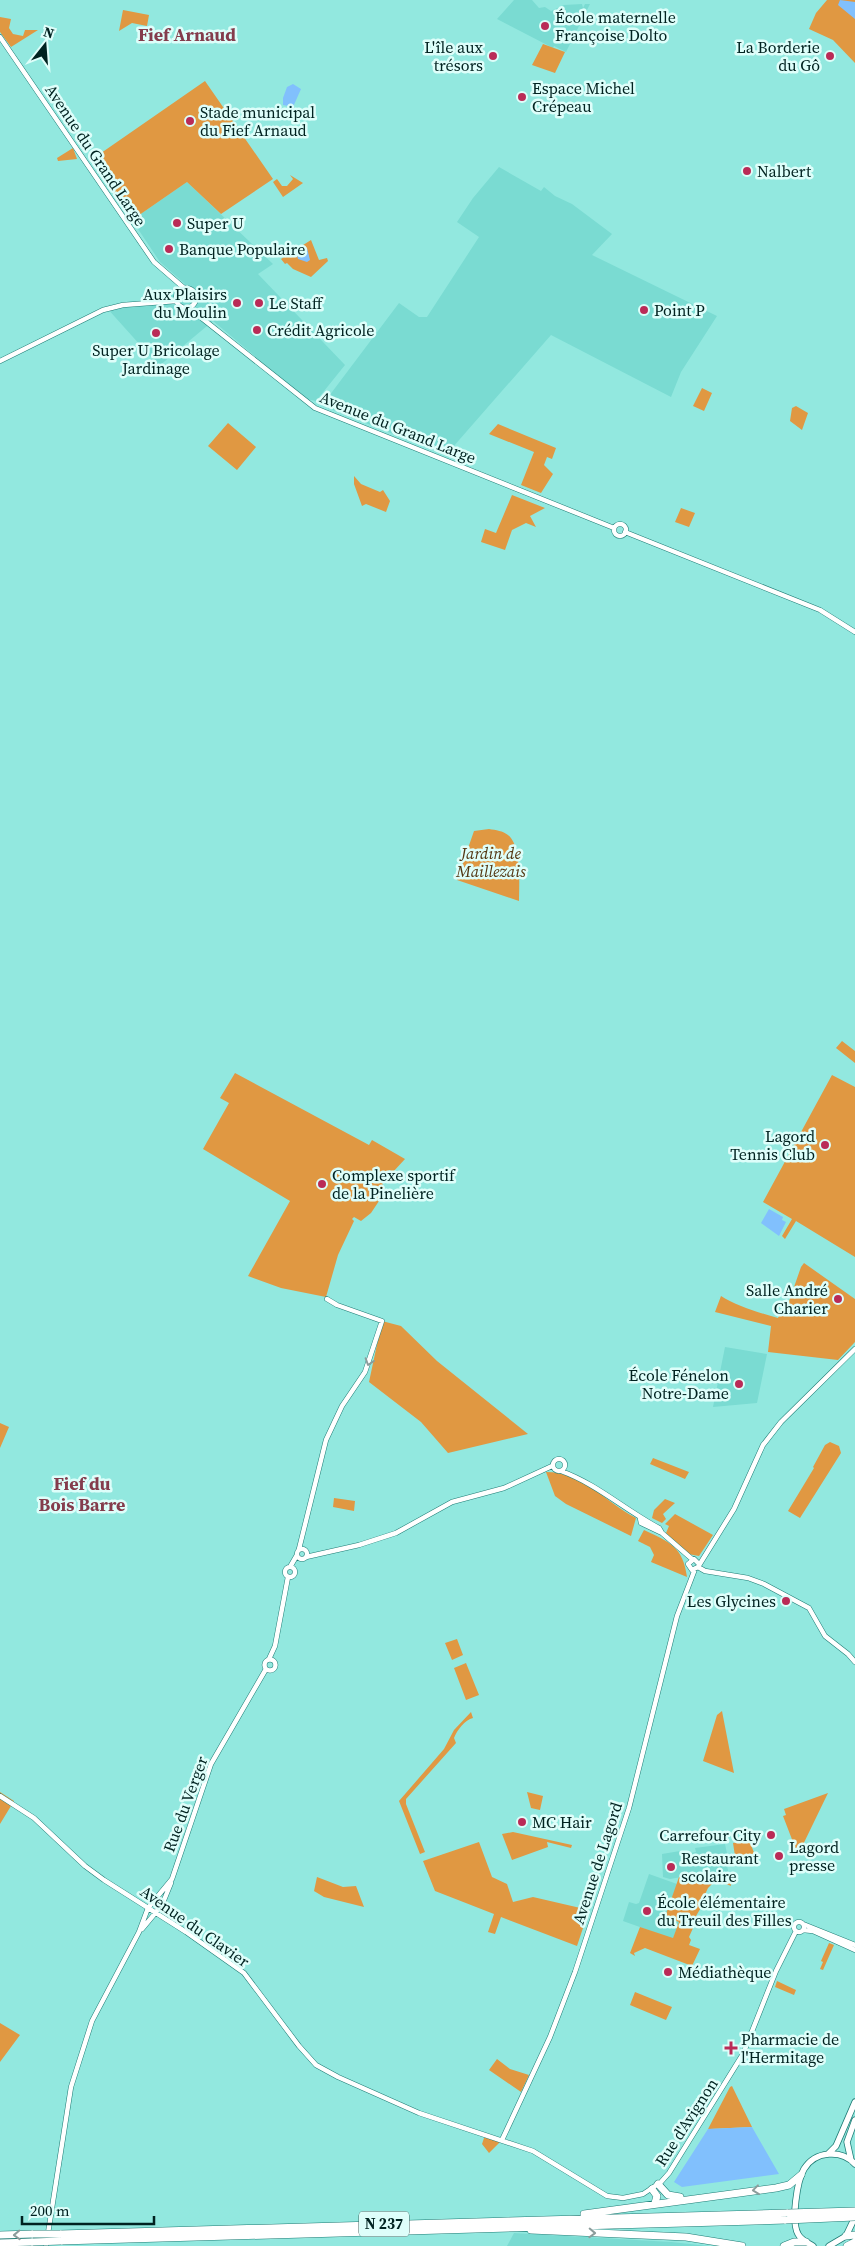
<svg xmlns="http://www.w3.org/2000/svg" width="855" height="2246" font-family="'Source Serif 4',serif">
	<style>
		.built { fill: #7adbd2 }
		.green { fill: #e09842 }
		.water { fill: #81c0fd }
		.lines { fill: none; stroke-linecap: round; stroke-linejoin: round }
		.minor-casing { stroke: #1e7c75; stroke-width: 5.5 }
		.major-casing { stroke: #1e7c75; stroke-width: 7 }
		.highway-casing { stroke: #1e7c75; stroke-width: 8 }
		.minor { stroke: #fff; stroke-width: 4.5 }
		.major { stroke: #fff; stroke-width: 5.5 }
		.highway { stroke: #fff; stroke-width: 7 }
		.highway-bridge-casing { stroke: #1e7c75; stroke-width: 8; stroke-linecap: butt }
		.highway-bridge { stroke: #fff; stroke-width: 7 }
		.oneway { stroke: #8c9c9b }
		.poi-dot { fill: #ba2b57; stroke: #defefa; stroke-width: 2 }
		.labels { text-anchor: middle; stroke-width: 5; stroke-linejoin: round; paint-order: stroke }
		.shield { fill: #defefa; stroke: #436461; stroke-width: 1 }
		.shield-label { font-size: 15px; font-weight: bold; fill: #002220 }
		.poi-label { font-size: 16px; fill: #002220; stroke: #defefa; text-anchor: start }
		.street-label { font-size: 16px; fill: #002220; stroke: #defefa }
		.park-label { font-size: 16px; font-style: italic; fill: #533510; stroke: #defefa }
		.neighbourhood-label { font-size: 18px; font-weight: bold; fill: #843c4c; stroke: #defefa }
	</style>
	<rect width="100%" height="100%" fill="#92e8df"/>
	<path class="built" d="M 514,0 L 532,0 L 539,8 L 545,7 L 551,11 L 564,5 L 582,4 L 583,8 L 585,4 L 590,4 L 566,52 L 554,46 L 553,48 L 497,19 Z
		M 499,167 L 541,191 L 544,187 L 555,196 L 572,204 L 612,234 L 592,255 L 717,316 L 681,372 L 671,397 L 551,335 L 446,455 L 328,408 L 326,400 L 399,303 L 419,317 L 427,317 L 479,237 L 457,222 L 473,198 Z
		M 187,182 L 273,264 L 258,274 L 345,365 L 316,401 L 306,399 L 213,321 L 159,366 L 106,307 L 169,295 L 185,284 L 160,262 L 132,220 Z
		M 725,1347 L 767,1354 L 757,1403 L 713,1407 Z
		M 725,1844 L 729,1863 L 727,1866 L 730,1878 L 724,1875 L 712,1876 L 705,1881 L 693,1875 L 670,1879 L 663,1877 L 662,1854 L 680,1851 L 681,1855 L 696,1852 L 695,1848 Z
		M 649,1874 L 677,1884 L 666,1917 L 679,1922 L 673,1939 L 623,1921 L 629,1902 L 636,1904 L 639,1903 Z
		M 514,2233 L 671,2242 L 709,2246 L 507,2246 Z"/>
	<path class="green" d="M 827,0 L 855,0 L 855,63 L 833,40 L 809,29 L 816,13 Z
		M 123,10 L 149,15 L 147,26 L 132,23 L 119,31 Z
		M 0,17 L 11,19 L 9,28 L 13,34 L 23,36 L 25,30 L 38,30 L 11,47 L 0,32 Z
		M 543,44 L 565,52 L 555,73 L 532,65 Z
		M 205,81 L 273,179 L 221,214 L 187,182 L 132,220 L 91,160 Z
		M 73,148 L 77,159 L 58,161 L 57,158 Z
		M 290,175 L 303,183 L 283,197 L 273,182 L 277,179 L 282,186 L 287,186 L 293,179 Z
		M 311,240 L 319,260 L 327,258 L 328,261 L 311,277 L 293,269 L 287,263 L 285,264 L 281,259 Z
		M 702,388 L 712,393 L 704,411 L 693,406 Z
		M 796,406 L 808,413 L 802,430 L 790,421 L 792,408 Z
		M 228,423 L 256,447 L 237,470 L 208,446 Z
		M 498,424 L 556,448 L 552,459 L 547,457 L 544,465 L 553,474 L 541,493 L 521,485 L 534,452 L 489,434 Z
		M 354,476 L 361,484 L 380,492 L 383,490 L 390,501 L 386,512 L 366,504 L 362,506 L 354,484 Z
		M 512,495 L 545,508 L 530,516 L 536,527 L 526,523 L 512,530 L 505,550 L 481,542 L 485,529 L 496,533 Z
		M 681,508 L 695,513 L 689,527 L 675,522 Z
		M 489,829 C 496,830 503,831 508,835 C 522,846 519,885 519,901 L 457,880 L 474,831 Z
		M 842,1041 L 855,1051 L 855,1063 L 836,1048 Z
		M 235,1073 L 369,1145 L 372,1140 L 405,1159 L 393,1172 L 389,1170 L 387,1174 L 390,1176 L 387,1182 L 384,1180 L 382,1182 L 385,1192 L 371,1213 L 361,1221 L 354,1217 L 352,1219 L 354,1221 L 338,1255 L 326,1297 L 281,1288 L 248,1276 L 290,1201 L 203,1149 L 229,1103 L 220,1098 Z
		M 832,1075 L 855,1087 L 855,1257 L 796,1221 L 785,1239 L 782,1236 L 792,1219 L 763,1202 Z
		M 804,1263 L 855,1299 L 855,1342 L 838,1360 L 768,1352 L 771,1326 L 715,1312 L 721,1296 C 736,1306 760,1313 778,1318 L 783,1306 L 787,1307 L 801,1267 Z
		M 382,1321 L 401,1326 L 437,1361 L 528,1434 L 448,1453 L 421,1422 L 369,1382 Z
		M 0,1423 L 9,1427 L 0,1448 Z
		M 830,1442 L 839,1446 L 841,1453 L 800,1518 L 788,1511 L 814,1468 L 813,1467 L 825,1445 Z
		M 653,1458 L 689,1472 L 685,1479 L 650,1464 Z
		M 546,1472 C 582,1472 607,1503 636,1518 L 631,1536 L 566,1504 L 555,1496 Z
		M 334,1498 L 355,1501 L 354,1511 L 333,1507 Z
		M 665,1499 L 675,1503 L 663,1514 L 666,1519 L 662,1523 L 652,1518 L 654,1510 Z
		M 675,1514 L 713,1535 L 699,1556 L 688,1554 L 666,1533 L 669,1526 L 665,1524 Z
		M 644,1530 C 670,1542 683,1547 687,1577 L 651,1562 L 654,1555 L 650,1547 L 638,1541 Z
		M 457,1639 L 463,1655 L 452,1660 L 445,1643 Z
		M 466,1663 L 479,1695 L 466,1700 L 454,1668 Z
		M 722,1711 L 734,1773 L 703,1761 L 717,1715 Z
		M 471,1712 L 473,1718 C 465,1720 457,1730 454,1738 L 456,1743 L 406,1799 L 406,1804 L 425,1852 L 420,1854 L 399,1801 L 444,1749 L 454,1730 Z
		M 0,1792 L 14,1801 L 0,1824 Z
		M 527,1792 L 543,1796 L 540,1810 L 531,1808 Z
		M 828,1793 L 798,1855 L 783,1816 L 786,1815 L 784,1809 Z
		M 513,1832 L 572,1845 L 571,1848 L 547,1842 L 548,1847 L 512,1860 L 502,1834 Z
		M 749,1840 L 755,1855 L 735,1856 L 733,1843 Z
		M 479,1842 L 492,1877 L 507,1884 L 513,1902 L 533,1897 L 589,1910 L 577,1946 L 501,1917 L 495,1934 L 488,1932 L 494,1914 L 435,1891 L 423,1861 Z
		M 722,1872 L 730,1878 L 731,1886 L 716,1880 L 708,1888 L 700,1905 L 702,1906 L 696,1916 L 698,1917 L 689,1937 L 691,1940 L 689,1945 L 700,1949 L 692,1966 L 645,1948 L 634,1953 L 635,1956 L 630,1953 L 640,1927 L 673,1938 L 679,1922 L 665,1917 L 679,1877 L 693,1875 L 707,1881 L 712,1874 Z
		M 317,1877 L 343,1887 L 356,1886 L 364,1907 L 324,1897 L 314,1891 Z
		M 829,1943 L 834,1945 L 823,1970 L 820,1969 L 823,1962 L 821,1961 Z
		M 777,1981 L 796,1990 L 794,1995 L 775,1987 Z
		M 635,1992 L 672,2007 L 666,2020 L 630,2005 Z
		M 0,2023 L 20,2035 L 0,2062 Z
		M 497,2059 L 510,2069 L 529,2075 L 521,2092 L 489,2070 Z
		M 732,2086 L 752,2127 L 708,2129 L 730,2087 Z
		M 485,2135 L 502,2140 L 489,2153 L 482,2144 Z"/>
	<path class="water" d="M 840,0 L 855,2 L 855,19 L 838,5 Z
		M 293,84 L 301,89 L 293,107 L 283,105 L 283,98 L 287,87 Z
		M 307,248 L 310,260 L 307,262 L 298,259 L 297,255 Z
		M 769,1209 L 783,1217 L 782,1220 L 786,1222 L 779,1236 L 761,1223 Z
		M 752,2127 L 779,2174 L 682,2187 L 674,2182 L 708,2129 Z"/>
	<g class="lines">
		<g class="minor-casing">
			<path id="minor" d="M 0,37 L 154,262 L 184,288
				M176 298a10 10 0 1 1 20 0a10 10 0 1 1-20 0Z
				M 189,308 L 315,408 L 614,528
				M 0,361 L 103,310 L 123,305 L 176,301
				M614 530a6 6 0 1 1 12 0a6 6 0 1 1-12 0Z
				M 625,532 L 820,610 L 855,632
				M553 1465a6 6 0 1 1 12 0a6 6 0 1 1-12 0Z
				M 561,1471 C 597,1484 625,1510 659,1528 L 662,1533 L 692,1559
				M 640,1518 L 641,1523 L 662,1533
				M297 1554a5 5 0 1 1 10 0a5 5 0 1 1-10 0Z
				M 299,1549 L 326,1440 L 342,1406 L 365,1372 L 382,1321 L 337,1305 L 327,1299
				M 306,1557 L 359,1545 L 396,1533 L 452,1502 L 504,1488 L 552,1466
				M 699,1564 L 694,1559 L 688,1564 L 692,1570 L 698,1567 L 734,1509 L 763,1445 L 781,1422 L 855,1349
				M285 1572a5 5 0 1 1 10 0a5 5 0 1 1-10 0Z
				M 290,1567 L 297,1555
				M 698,1567 L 705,1571 L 748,1578 L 764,1584 L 809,1608 L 825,1636 L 848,1654 L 855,1662
				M 269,1659 L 275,1646 L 288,1577
				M264.5 1665a5.5 5.5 0 1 1 11 0a5.5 5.5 0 1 1-11 0Z
				M 0,1796 L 34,1818 L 85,1866 L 104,1880 L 186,1932 L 244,1973 L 299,2046 L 316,2065 L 338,2077 L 419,2113 L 533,2151 L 607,2196 L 623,2198 L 643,2194 L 661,2182 L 669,2173 L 743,2054 L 776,1971 L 796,1931
				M794 1927a5 5 0 1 1 10 0a5 5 0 1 1-10 0Z
				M 803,1924 L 855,1945
				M 142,1929 L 162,1905 L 171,1883
				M 803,1930 L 813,1931 L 855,1950
				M 502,2140 L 550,2037 L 575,1972 L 629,1808 L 677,1616 L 695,1569
				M 46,2246 L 71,2087 L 92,2021 L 139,1932 L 148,1908 L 172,1879 L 211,1764 L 266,1669"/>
		</g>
		<g class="major-casing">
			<path id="major" d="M 828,2154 L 836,2146 L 855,2102
				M 851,2160 L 847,2142 L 855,2120
				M 813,2246 C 808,2243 801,2240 798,2234 C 791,2221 797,2181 804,2169 C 815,2151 841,2149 855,2164
				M 829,2246 L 846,2236 L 855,2217"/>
		</g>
		<g class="highway-casing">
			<path id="highway" d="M 658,2184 L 668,2195 L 680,2197
				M 652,2189 L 657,2196 L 655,2203
				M 584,2214 L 776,2188 L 789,2185 L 801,2175
				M 531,2230 L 686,2237 L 742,2246
				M 60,2234 L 788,2213
				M 0,2235 L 33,2234
				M 846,2236 L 855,2235
				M 61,2241 L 786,2220
				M 0,2243 L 33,2242
				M 784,2246 L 794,2242 L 806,2242
				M 847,2246 L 855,2242"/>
		</g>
		<use href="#minor" class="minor"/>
		<use href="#major" class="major"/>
		<use href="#highway" class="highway"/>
		<g class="highway-bridge-casing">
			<path id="highway-bridge" d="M 788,2213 L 855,2211
				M 786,2220 L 855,2217
				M 33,2234 L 60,2234
				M 33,2242 L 61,2241"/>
		</g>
		<use href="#highway-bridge" class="highway-bridge"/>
	</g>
	<defs><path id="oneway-chevron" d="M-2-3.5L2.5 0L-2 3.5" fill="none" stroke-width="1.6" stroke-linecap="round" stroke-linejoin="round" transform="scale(1.25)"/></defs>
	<g class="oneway">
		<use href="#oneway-chevron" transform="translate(369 1362) rotate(108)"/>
		<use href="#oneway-chevron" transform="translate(756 2190) rotate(173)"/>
		<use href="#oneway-chevron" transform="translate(592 2233) rotate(2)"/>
		<use href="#oneway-chevron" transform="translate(17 2235) rotate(178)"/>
	</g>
	<g class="poi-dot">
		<circle cx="545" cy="26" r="5"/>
		<circle cx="493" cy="56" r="5"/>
		<circle cx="830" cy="56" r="5"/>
		<circle cx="522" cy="97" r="5"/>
		<circle cx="190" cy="121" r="5"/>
		<circle cx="747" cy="171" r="5"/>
		<circle cx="177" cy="223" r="5"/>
		<circle cx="169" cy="249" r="5"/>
		<circle cx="237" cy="303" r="5"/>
		<circle cx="259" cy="303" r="5"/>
		<circle cx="644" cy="310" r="5"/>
		<circle cx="257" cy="330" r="5"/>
		<circle cx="156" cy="333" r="5"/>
		<circle cx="825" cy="1145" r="5"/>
		<circle cx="322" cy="1184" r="5"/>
		<circle cx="838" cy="1299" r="5"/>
		<circle cx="739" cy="1384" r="5"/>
		<circle cx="786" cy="1601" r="5"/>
		<circle cx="522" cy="1822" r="5"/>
		<circle cx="771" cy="1835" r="5"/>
		<circle cx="779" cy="1856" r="5"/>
		<circle cx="671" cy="1867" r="5"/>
		<circle cx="647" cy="1911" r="5"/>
		<circle cx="668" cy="1972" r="5"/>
		<path d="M728.5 2040.5h5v5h5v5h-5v5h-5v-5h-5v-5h5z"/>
	</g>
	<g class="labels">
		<rect class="shield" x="359" y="2211.5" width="50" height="25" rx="4"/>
		<g class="shield-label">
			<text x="384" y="2229">N 237</text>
		</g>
		<g class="poi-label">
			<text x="555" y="23">École maternelle<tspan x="555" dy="18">Françoise Dolto</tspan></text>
			<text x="483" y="53" text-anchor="end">L'île aux<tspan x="483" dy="18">trésors</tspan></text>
			<text x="820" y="53" text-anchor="end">La Borderie<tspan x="820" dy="18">du Gô</tspan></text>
			<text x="532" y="94">Espace Michel<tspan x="532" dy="18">Crépeau</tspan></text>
			<text x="200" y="118">Stade municipal<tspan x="200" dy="18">du Fief Arnaud</tspan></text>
			<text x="757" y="177">Nalbert</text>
			<text x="187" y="229">Super U</text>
			<text x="179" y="255">Banque Populaire</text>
			<text x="227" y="300" text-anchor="end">Aux Plaisirs<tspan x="227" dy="18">du Moulin</tspan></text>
			<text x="269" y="309">Le Staff</text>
			<text x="654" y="316">Point P</text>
			<text x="267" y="336">Crédit Agricole</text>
			<text x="156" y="356" text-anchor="middle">Super U Bricolage<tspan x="156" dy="18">Jardinage</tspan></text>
			<text x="815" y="1142" text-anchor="end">Lagord<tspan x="815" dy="18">Tennis Club</tspan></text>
			<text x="332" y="1181">Complexe sportif<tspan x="332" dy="18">de la Pinelière</tspan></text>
			<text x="828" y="1296" text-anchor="end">Salle André<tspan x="828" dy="18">Charier</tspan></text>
			<text x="729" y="1381" text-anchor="end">École Fénelon<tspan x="729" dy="18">Notre-Dame</tspan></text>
			<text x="776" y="1607" text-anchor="end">Les Glycines</text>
			<text x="532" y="1828">MC Hair</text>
			<text x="761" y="1841" text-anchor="end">Carrefour City</text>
			<text x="789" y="1853">Lagord<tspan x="789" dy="18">presse</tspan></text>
			<text x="681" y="1864">Restaurant<tspan x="681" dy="18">scolaire</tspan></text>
			<text x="657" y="1908">École élémentaire<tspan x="657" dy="18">du Treuil des Filles</tspan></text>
			<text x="678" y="1978">Médiathèque</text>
			<text x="741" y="2045">Pharmacie de<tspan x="741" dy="18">l'Hermitage</tspan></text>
		</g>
		<g class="street-label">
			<text transform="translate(96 155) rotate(56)" y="6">Avenue du Grand Large</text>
			<text transform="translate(398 427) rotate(22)" y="6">Avenue du Grand Large</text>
			<text transform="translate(185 1804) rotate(-70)" y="6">Rue du Verger</text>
			<text transform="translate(597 1863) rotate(-72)" y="6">Avenue de Lagord</text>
			<text transform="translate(195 1926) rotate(35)" y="6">Avenue du Clavier</text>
			<text transform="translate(686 2122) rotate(-57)" y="6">Rue d'Avignon</text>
		</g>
		<g class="park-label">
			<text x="491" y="859">Jardin de<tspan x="491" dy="18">Maillezais</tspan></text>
		</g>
		<g class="neighbourhood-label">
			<text x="187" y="41">Fief Arnaud</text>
			<text x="82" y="1490">Fief du<tspan x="82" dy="21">Bois Barre</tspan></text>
		</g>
	</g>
	<g transform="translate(45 45) rotate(17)" stroke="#defefa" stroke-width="4" paint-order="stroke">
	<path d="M0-4L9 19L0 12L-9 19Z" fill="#002220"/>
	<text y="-8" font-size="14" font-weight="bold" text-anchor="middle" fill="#002220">N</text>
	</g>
	<path d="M22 2216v8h132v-8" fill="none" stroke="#002220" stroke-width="2.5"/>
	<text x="30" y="2216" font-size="15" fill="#002220" stroke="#defefa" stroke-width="4" paint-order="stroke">200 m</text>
</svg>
